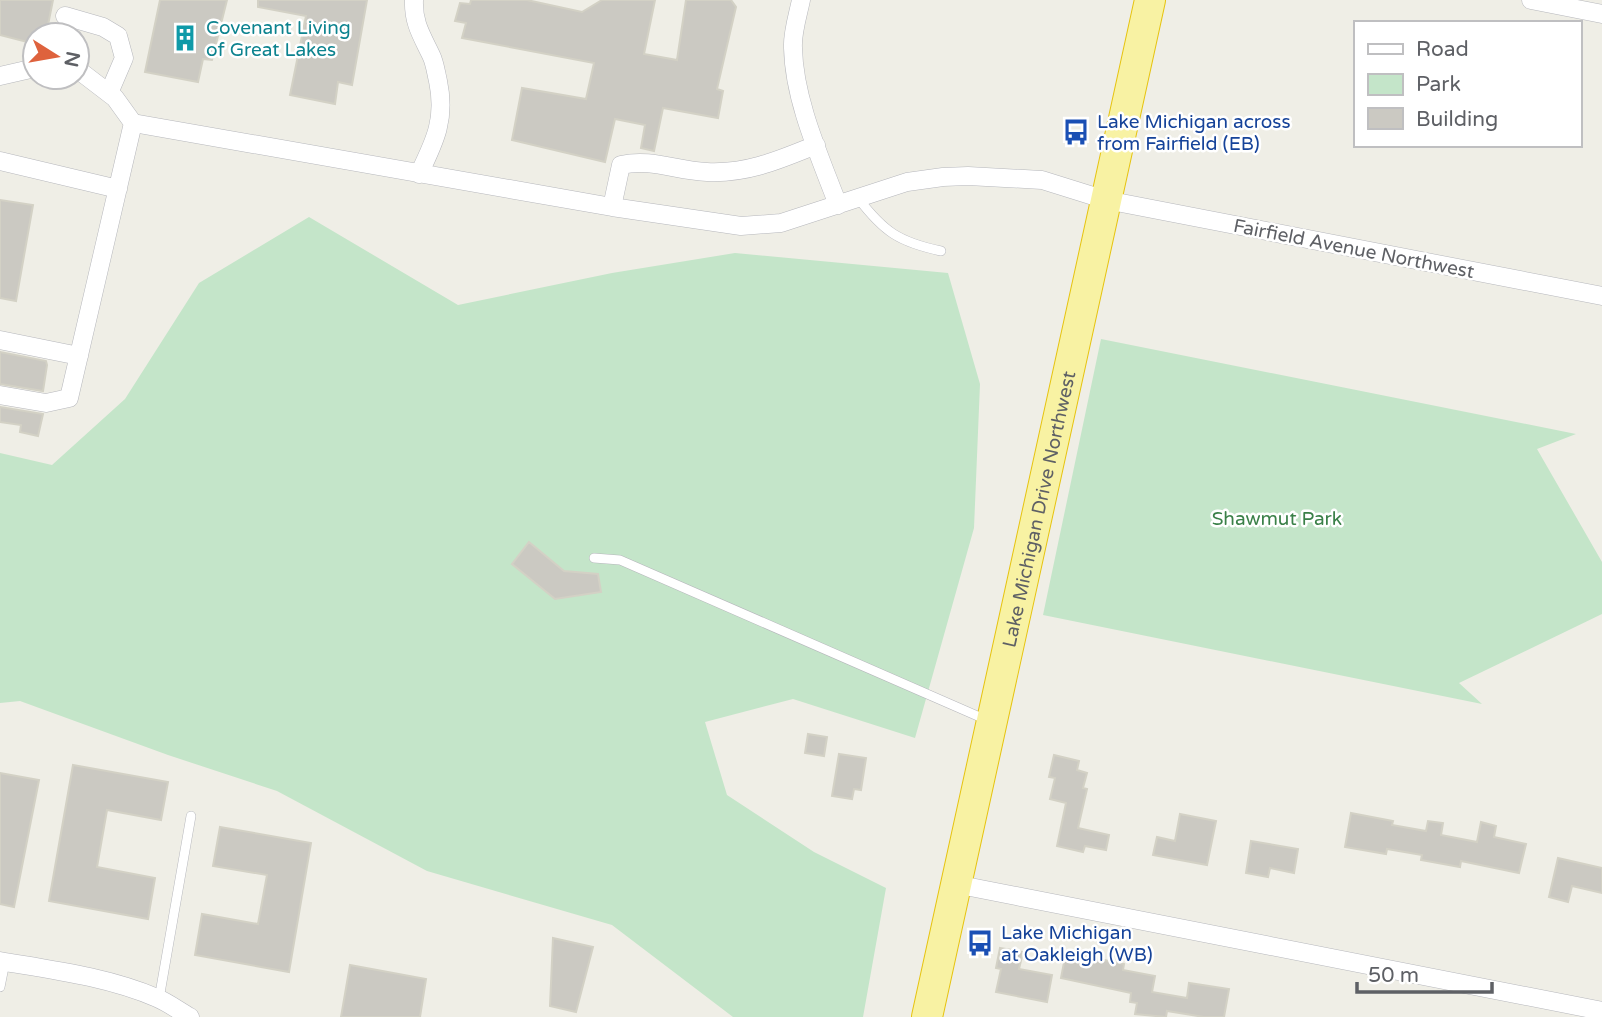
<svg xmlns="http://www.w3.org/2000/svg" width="1602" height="1017" font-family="'Varela Round',sans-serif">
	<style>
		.green { fill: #c4e5c9 }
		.building { fill: #cbc9c2; stroke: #d3d1c5; stroke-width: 2 }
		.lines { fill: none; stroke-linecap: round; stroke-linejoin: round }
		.service-casing { stroke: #b6b7bc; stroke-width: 10 }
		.minor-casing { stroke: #b6b7bc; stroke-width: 19 }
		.trunk-casing { stroke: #e6c30f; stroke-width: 32 }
		.service { stroke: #fff; stroke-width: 9 }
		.minor { stroke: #fff; stroke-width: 18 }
		.trunk { stroke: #f8f2a3; stroke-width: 30 }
		.labels { text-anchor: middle; stroke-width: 5; stroke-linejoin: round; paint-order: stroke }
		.culture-label { font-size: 19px; fill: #0d838f; stroke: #fff; text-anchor: start }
		.transit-label { font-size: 19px; fill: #164399; stroke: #fff; text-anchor: start }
		.street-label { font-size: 19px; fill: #5e6065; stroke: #fff }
		.park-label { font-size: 19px; fill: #3a8048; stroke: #fff }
	</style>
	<rect width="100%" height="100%" fill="#efeee6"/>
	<path class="green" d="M 309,217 L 458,305 L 612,273 L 735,253 L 948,273 L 980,384 L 974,528 L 915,738 L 793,699 L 705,722 L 727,795 L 814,852 L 886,888 L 863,1017 L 733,1017 L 612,925 L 427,871 L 277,791 L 168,755 L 20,701 L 0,703 L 0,453 L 52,465 L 125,399 L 199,283 Z
		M 1101,339 L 1576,434 L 1537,449 L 1602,562 L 1602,614 L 1459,683 L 1482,704 L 1043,615 Z"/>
	<path class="building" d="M 0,0 L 53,0 L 46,35 L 35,35 L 35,44 L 0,35 Z
		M 160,0 L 227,0 L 212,60 L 203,59 L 198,82 L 145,72 Z
		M 258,0 L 367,0 L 352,85 L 338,82 L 335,104 L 290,95 L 306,16 L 258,7 Z
		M 471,0 L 527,0 L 582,12 L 602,0 L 655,0 L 644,54 L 677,60 L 686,0 L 731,0 L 736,7 L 717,89 L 723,91 L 718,118 L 663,108 L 654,151 L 641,148 L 645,125 L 615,119 L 605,162 L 512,140 L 522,88 L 586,99 L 594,63 L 462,38 L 466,23 L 455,21 L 460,3 L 470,4 Z
		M 0,200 L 33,205 L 16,301 L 0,298 Z
		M 0,352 L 46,361 L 47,365 L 43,391 L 0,384 Z
		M 0,407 L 43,414 L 38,436 L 20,432 L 21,425 L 0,422 Z
		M 529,542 L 564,571 L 598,574 L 601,592 L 555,599 L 512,564 Z
		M 808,734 L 827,737 L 824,756 L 805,753 Z
		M 839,754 L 866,758 L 861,790 L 854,789 L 852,799 L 832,796 Z
		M 1054,755 L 1079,761 L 1077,770 L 1087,773 L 1083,788 L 1087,789 L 1078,828 L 1109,835 L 1106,850 L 1085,846 L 1083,852 L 1057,846 L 1066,803 L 1050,799 L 1055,778 L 1049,777 Z
		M 73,765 L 168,782 L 161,820 L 107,810 L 97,867 L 155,878 L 148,919 L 49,901 Z
		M 0,773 L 39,780 L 14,907 L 0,904 Z
		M 1351,813 L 1393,821 L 1392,825 L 1426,831 L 1428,821 L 1443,823 L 1441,835 L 1477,842 L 1481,822 L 1496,826 L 1494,837 L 1526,844 L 1519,873 L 1461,861 L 1460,867 L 1421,860 L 1422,855 L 1387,849 L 1386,854 L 1345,847 Z
		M 1180,814 L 1216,821 L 1207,865 L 1153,855 L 1157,837 L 1175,841 Z
		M 220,827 L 311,843 L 289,972 L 195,955 L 202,914 L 258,924 L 267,875 L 213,866 Z
		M 1251,841 L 1298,849 L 1294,873 L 1270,868 L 1268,877 L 1246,873 Z
		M 1558,858 L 1602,868 L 1602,893 L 1572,886 L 1568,902 L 1549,897 Z
		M 553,938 L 593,947 L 576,1012 L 550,1006 Z
		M 1000,948 L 1023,952 L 1019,969 L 1052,975 L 1047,1002 L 996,992 L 1001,969 L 996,968 Z
		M 1066,952 L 1124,964 L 1123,970 L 1155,976 L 1152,992 L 1187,998 L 1189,983 L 1229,989 L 1224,1017 L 1204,1017 L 1167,1011 L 1166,1017 L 1135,1014 L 1137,1003 L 1130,1002 L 1131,993 L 1061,978 Z
		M 350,965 L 426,979 L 420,1017 L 341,1017 Z"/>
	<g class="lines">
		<g class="service-casing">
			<path id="service" d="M 858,198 C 884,232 899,242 941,251
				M 594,558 L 620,560 L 989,721
				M 0,987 L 5,962
				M 159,999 L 191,816"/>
		</g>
		<g class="minor-casing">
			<path id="minor" d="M 414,0 C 413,23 422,36 431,55 C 435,63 436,73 438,81 C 446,119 435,141 419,174
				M 801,0 C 798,15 792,33 793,48 C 794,100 820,157 838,205
				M 1531,0 L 1602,14
				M 65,16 L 103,27 L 118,36 L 124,58 L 109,93
				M 77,71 L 81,72 L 115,98 L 133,123 L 612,207 L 741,226 L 781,223 L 907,182 L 943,177 L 968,176 L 1042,180 L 1106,200 L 1602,296
				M 0,76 L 35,68
				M 0,161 L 118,189
				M 612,207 L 621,165 C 651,158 677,171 707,172 C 747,174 779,160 816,145
				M 0,340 L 79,356
				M 0,395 L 46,403 L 69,398 L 133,123
				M 955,884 L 1602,1011
				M 0,961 C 53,970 108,977 157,998 C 169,1003 179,1011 190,1017"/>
		</g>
		<g class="trunk-casing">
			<g id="trunk">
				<path id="s1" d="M 927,1017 L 1150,0"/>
			</g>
		</g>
		<use href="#service" class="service"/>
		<use href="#minor" class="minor"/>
		<use href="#trunk" class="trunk"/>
	</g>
	<defs>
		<g id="building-bare" transform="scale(2.1)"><path d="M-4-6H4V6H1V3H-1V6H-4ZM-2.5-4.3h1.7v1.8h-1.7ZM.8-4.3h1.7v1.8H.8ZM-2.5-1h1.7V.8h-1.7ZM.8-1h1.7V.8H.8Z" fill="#0f9aa8" stroke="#fff" stroke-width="2.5" paint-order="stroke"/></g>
		<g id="bus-bare" transform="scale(2.1)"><path d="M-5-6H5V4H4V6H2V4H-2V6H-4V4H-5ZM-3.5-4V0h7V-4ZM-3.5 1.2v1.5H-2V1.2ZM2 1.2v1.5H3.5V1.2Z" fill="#1a4fb4" stroke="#fff" stroke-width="2.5" paint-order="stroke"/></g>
	</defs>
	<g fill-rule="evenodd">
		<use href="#building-bare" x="185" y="38"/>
		<use href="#bus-bare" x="1076" y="132"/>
		<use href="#bus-bare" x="980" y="943"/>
	</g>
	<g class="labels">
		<g class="culture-label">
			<text x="206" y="34">Covenant Living<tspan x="206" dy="22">of Great Lakes</tspan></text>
		</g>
		<g class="transit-label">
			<text x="1097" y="128">Lake Michigan across<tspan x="1097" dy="22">from Fairfield (EB)</tspan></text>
			<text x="1001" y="939">Lake Michigan<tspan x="1001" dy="22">at Oakleigh (WB)</tspan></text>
		</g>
		<g class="street-label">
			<text transform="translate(1354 248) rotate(11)" y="7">Fairfield Avenue Northwest</text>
			<text dy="7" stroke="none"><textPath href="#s1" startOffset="520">Lake Michigan Drive Northwest</textPath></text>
		</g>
		<g class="park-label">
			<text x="1277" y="525">Shawmut Park</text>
		</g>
	</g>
	<rect x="1354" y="21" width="228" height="126" fill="#ffffff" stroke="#bfbfc1" stroke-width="2"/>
	<rect x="1368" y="44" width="35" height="10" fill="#ffffff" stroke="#bfbfc1" stroke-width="2"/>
	<text x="1416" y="56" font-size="21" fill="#5e6065">Road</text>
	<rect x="1368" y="74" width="35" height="21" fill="#c4e5c9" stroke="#bfbfc1" stroke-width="2"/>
	<text x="1416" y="91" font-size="21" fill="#5e6065">Park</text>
	<rect x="1368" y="108" width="35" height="21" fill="#cbc9c2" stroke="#bfbfc1" stroke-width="2"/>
	<text x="1416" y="126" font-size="21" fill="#5e6065">Building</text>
	<g transform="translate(56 56) rotate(101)"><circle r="33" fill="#ffffff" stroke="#bfbfc1" stroke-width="2"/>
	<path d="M0-5L12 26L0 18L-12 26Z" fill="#de623d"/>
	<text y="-10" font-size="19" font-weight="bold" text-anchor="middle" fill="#5e6065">N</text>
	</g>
	<path d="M1357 982v10h135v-10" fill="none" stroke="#5e6065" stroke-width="3.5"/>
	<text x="1368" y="982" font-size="21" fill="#5e6065" stroke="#ffffff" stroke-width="5" paint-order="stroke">50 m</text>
</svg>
